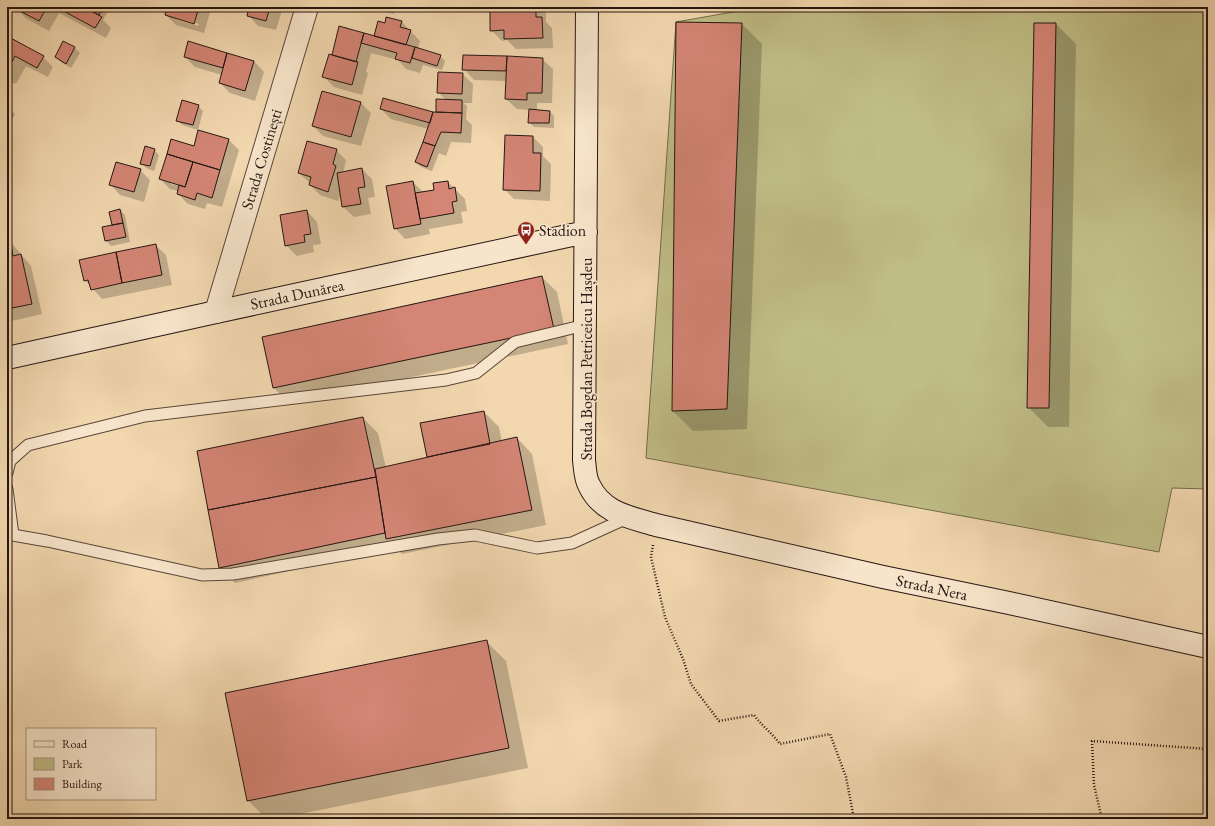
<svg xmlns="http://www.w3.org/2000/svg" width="1215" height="826" font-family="'EB Garamond',serif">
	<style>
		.green { fill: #c0bd86; stroke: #726a4c }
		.shadow { fill: #0003; fill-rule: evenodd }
		.building { fill: #d48575; stroke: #251611 }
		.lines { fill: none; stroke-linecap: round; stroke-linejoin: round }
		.lane-casing { stroke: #584638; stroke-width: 13 }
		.street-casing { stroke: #584638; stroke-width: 24 }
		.secondary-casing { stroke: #251611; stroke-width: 24 }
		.path { stroke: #251611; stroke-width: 2.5; stroke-dasharray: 1 2; stroke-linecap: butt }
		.lane { stroke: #f7e5cb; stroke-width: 11 }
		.street { stroke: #f7e5cb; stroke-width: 22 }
		.secondary { stroke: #f7e5cb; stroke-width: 22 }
		.labels { text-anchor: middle; stroke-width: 3; stroke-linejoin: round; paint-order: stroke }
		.street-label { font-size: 16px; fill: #251611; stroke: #f7e5cb }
		.poi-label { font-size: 16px; fill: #251611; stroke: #f7e5cb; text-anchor: start }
	</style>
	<rect width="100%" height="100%" fill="#f2d7af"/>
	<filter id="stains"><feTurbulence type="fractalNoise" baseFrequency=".005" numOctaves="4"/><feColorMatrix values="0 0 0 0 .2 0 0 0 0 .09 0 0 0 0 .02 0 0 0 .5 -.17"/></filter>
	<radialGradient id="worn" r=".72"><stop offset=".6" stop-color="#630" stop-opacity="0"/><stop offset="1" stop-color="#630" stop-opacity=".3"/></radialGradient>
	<path class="green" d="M 754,7 L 1208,7 L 1208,489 L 1172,488 L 1159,552 L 646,458 L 676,22 L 750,9 Z"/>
	<path class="shadow" d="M 18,7 L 109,7 L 110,8 L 103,20 L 111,28 L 106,38 L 59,13 L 49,31 L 27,19 L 17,9 Z
		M 168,7 L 206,7 L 210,12 L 204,33 L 176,25 L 166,15 ZM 177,18 L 199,24 L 198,26 L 177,20 Z
		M 226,7 L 283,7 L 276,30 L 258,26 L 248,15 L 249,13 Z
		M 369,7 L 396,7 L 394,14 Z
		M 491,7 L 540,7 L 546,13 L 546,22 L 552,28 L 553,48 L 516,49 L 507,40 L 502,41 L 491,30 Z
		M 635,7 L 652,7 L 652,8 L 636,8 Z
		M 402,22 L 420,41 L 418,49 L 440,56 L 445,61 L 442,70 L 423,65 L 420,73 L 406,69 L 398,60 L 371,53 L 366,72 L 368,73 L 362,95 L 334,87 L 324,77 L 332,56 L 340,28 L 375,38 L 386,24 Z
		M 677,23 L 742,24 L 762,44 L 747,429 L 693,431 L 673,411 Z
		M 1035,24 L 1056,24 L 1076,44 L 1069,427 L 1048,427 L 1028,407 Z
		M 7,37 L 43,57 L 53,67 L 48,77 L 26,66 L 16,84 L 7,80 Z
		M 64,43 L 75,48 L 80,53 L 71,68 L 61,62 L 56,57 Z
		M 464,56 L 542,59 L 553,69 L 552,103 L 537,103 L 537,111 L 550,112 L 554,116 L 554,128 L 534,127 L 529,122 L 530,110 L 517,109 L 506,99 L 507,81 L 474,80 L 464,69 Z
		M 185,57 L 254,61 L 264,72 L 255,101 L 230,93 L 220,83 L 222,75 L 195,67 Z
		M 462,74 L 473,84 L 472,103 L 464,103 L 467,106 L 466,119 L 472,125 L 471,143 L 451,142 L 446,156 L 439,153 L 432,171 L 421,167 L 416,162 L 428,129 L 391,119 L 381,109 L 437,113 L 437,100 L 446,100 L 438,92 Z
		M 361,103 L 371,113 L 361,146 L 323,136 L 313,126 Z
		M 7,106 L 15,114 L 7,129 Z
		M 198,106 L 203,111 L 198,130 L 182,125 L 177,120 Z
		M 533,137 L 543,147 L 543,156 L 551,164 L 550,201 L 514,199 L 504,189 Z
		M 171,140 L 194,147 L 229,140 L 239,150 L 222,207 L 207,203 L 205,209 L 188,204 L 178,194 L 178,191 L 170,189 L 160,179 ZM 171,182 L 184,186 L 184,187 L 171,184 Z
		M 154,150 L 159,155 L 154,171 L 146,168 L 141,163 Z
		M 336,150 L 346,160 L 343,173 L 362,169 L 372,179 L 375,197 L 368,198 L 371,214 L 354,217 L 343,207 L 341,193 L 338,201 L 320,195 L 310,185 L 310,183 L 299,173 Z
		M 140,170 L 150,180 L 144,202 L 120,195 L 110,184 Z
		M 413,182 L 423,192 L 435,190 L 448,182 L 465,199 L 467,211 L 461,212 L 463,223 L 429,229 L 430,234 L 405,239 L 395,228 Z
		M 120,210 L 125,215 L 130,242 L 111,246 L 106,241 L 113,226 L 111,212 Z
		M 307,211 L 317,222 L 321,244 L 313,245 L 314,252 L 297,256 L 286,245 Z
		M 10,241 L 31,266 L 42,314 L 7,322 L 7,242 Z
		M 155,245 L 166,255 L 172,285 L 102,299 L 85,280 Z
		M 542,277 L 557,292 L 568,344 L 289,403 L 274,388 L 263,338 Z
		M 484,412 L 499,427 L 502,442 L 517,438 L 532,454 L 546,525 L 402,554 L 396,548 L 235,583 L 220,567 L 363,418 L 378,433 L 386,468 L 429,458 L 421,424 Z
		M 486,641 L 506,661 L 528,768 L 275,819 L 266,819 L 248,800 Z"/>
	<path class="building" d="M 17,7 L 47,7 L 39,21 L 16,9 Z
		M 56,7 L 84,7 L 102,17 L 95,28 Z
		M 84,7 L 103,7 L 99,15 Z
		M 167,7 L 199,7 L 194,24 L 165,15 Z
		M 249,7 L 270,7 L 266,21 L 247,16 Z
		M 490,7 L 536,7 L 536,17 L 542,17 L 543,38 L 504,39 L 504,30 L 490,31 Z
		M 386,17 L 402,21 L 400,27 L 411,30 L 406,45 L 374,36 L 378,21 L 385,23 Z
		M 676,22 L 742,23 L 727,409 L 672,411 Z
		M 1034,23 L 1056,23 L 1049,408 L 1027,408 Z
		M 339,26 L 364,33 L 356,62 L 332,55 Z
		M 364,33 L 415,47 L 410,63 L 395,59 L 397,53 L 361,43 Z
		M 7,36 L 44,56 L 37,68 L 15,56 L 7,71 Z
		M 63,41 L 75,47 L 66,64 L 55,57 Z
		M 188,41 L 227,53 L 223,68 L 184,57 Z
		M 415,47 L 441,55 L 437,66 L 412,58 Z
		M 227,53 L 254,61 L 245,91 L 219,83 Z
		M 329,54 L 358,62 L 352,85 L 322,77 Z
		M 463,55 L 507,56 L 506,71 L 462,70 Z
		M 507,56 L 543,58 L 542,93 L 527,93 L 527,100 L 505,99 Z
		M 438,72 L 463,73 L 462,94 L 437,93 Z
		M 322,91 L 361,102 L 351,137 L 312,126 Z
		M 383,98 L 433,112 L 430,123 L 380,109 Z
		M 436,99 L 462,100 L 462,113 L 436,112 Z
		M 182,100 L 199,105 L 193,125 L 176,121 Z
		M 529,109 L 550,111 L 549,123 L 528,123 Z
		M 433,112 L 462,113 L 461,133 L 441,132 L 435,146 L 423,142 Z
		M 198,130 L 229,139 L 220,170 L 167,154 L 171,139 L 194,146 Z
		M 505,135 L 533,136 L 533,153 L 541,153 L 540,191 L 503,190 Z
		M 307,141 L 337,149 L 333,164 L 336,166 L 328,192 L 309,185 L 311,177 L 298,173 Z
		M 423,142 L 435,146 L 427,167 L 415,162 Z
		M 145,146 L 155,149 L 150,166 L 140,164 Z
		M 167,154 L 193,162 L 185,187 L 159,179 Z
		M 116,162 L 141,169 L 134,192 L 109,185 Z
		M 193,162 L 220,170 L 212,198 L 197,193 L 195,200 L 177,194 L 179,185 L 185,187 Z
		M 362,168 L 365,187 L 358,188 L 361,204 L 342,207 L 337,173 Z
		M 413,181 L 421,224 L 394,229 L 386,186 Z
		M 448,181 L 449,189 L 455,187 L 457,201 L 452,202 L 454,213 L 420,219 L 415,193 L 434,190 L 433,183 Z
		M 120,209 L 123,223 L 112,225 L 109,212 Z
		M 307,210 L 311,234 L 304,235 L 305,242 L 285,246 L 280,215 Z
		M 123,223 L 126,237 L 105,241 L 102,227 Z
		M 10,240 L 13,256 L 21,254 L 32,304 L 7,309 L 7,241 Z
		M 156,244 L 162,275 L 122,283 L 116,252 Z
		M 116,252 L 122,283 L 91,290 L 88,280 L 84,281 L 79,260 Z
		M 542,276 L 554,329 L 273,388 L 262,337 Z
		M 484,411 L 490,444 L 427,457 L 420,423 Z
		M 363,417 L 376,477 L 208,510 L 197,451 Z
		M 517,437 L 532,510 L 386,539 L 375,469 Z
		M 376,477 L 385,533 L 219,568 L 208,510 Z
		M 487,640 L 509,748 L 247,801 L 225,693 Z"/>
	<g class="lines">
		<g class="lane-casing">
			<path id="lane" d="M 7,473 L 10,461 L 28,445 L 145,416 L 446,380 L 476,373 L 515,342 L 585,325
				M 7,489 L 13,535
				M 7,534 L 47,541 L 202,575 L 233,574 L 438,539 L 475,535 L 537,548 L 572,543 L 627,518"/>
		</g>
		<g class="street-casing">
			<path id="street" d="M 216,312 L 307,7"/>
		</g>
		<g class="secondary-casing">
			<path id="secondary" d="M 587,7 L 584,460 C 585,468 585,478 589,485 C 602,513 629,517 656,525 L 883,577 L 1009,603 L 1208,647
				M 7,358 L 216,312 L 586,232"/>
		</g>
		<path class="path" d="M 653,545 L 651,557 L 665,617 L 683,659 L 691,684 L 719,721 L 754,715 C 762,726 772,733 780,744 L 830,734 L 846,777 L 854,819
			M 1102,819 L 1094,785 L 1092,741 L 1208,749"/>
		<use href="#lane" class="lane"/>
		<use href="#street" class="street"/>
		<use href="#secondary" class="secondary"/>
	</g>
	<defs>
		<g id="bus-pin" transform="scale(0.9)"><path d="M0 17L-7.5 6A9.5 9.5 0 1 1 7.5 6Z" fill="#8f2418" stroke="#f7e5cb"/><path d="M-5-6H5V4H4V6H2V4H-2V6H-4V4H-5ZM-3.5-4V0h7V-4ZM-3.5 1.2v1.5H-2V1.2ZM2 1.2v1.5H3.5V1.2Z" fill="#fff"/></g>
	</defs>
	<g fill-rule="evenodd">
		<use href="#bus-pin" x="526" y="230"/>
	</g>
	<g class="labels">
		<g class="street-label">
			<text transform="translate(261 159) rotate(-73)" y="6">Strada Costinești</text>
			<text transform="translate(297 294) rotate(-12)" y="6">Strada Dunărea</text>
			<text transform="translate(586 359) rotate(-90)" y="6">Strada Bogdan Petriceicu Hașdeu</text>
			<text transform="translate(932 587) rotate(12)" y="6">Strada Nera</text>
		</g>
		<g class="poi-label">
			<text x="539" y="236">Stadion</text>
		</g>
	</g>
	<rect width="1215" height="826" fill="none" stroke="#f2d7af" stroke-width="24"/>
	<rect x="8" y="8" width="1199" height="810" fill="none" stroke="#251611" stroke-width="2"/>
	<rect x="12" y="12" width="1191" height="802" fill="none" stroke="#251611"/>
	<rect x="26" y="728" width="130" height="72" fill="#f7e5cb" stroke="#a39281"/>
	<rect x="34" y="741" width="20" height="6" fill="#f7e5cb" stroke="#a39281"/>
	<text x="62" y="748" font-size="12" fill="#251611">Road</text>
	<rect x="34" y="758" width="20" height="12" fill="#c0bd86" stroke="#a39281"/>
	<text x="62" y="768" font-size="12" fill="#251611">Park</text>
	<rect x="34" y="778" width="20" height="12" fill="#d48575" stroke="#a39281"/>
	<text x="62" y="788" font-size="12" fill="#251611">Building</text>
	<rect width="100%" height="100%" filter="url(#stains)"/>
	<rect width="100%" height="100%" fill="url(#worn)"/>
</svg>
